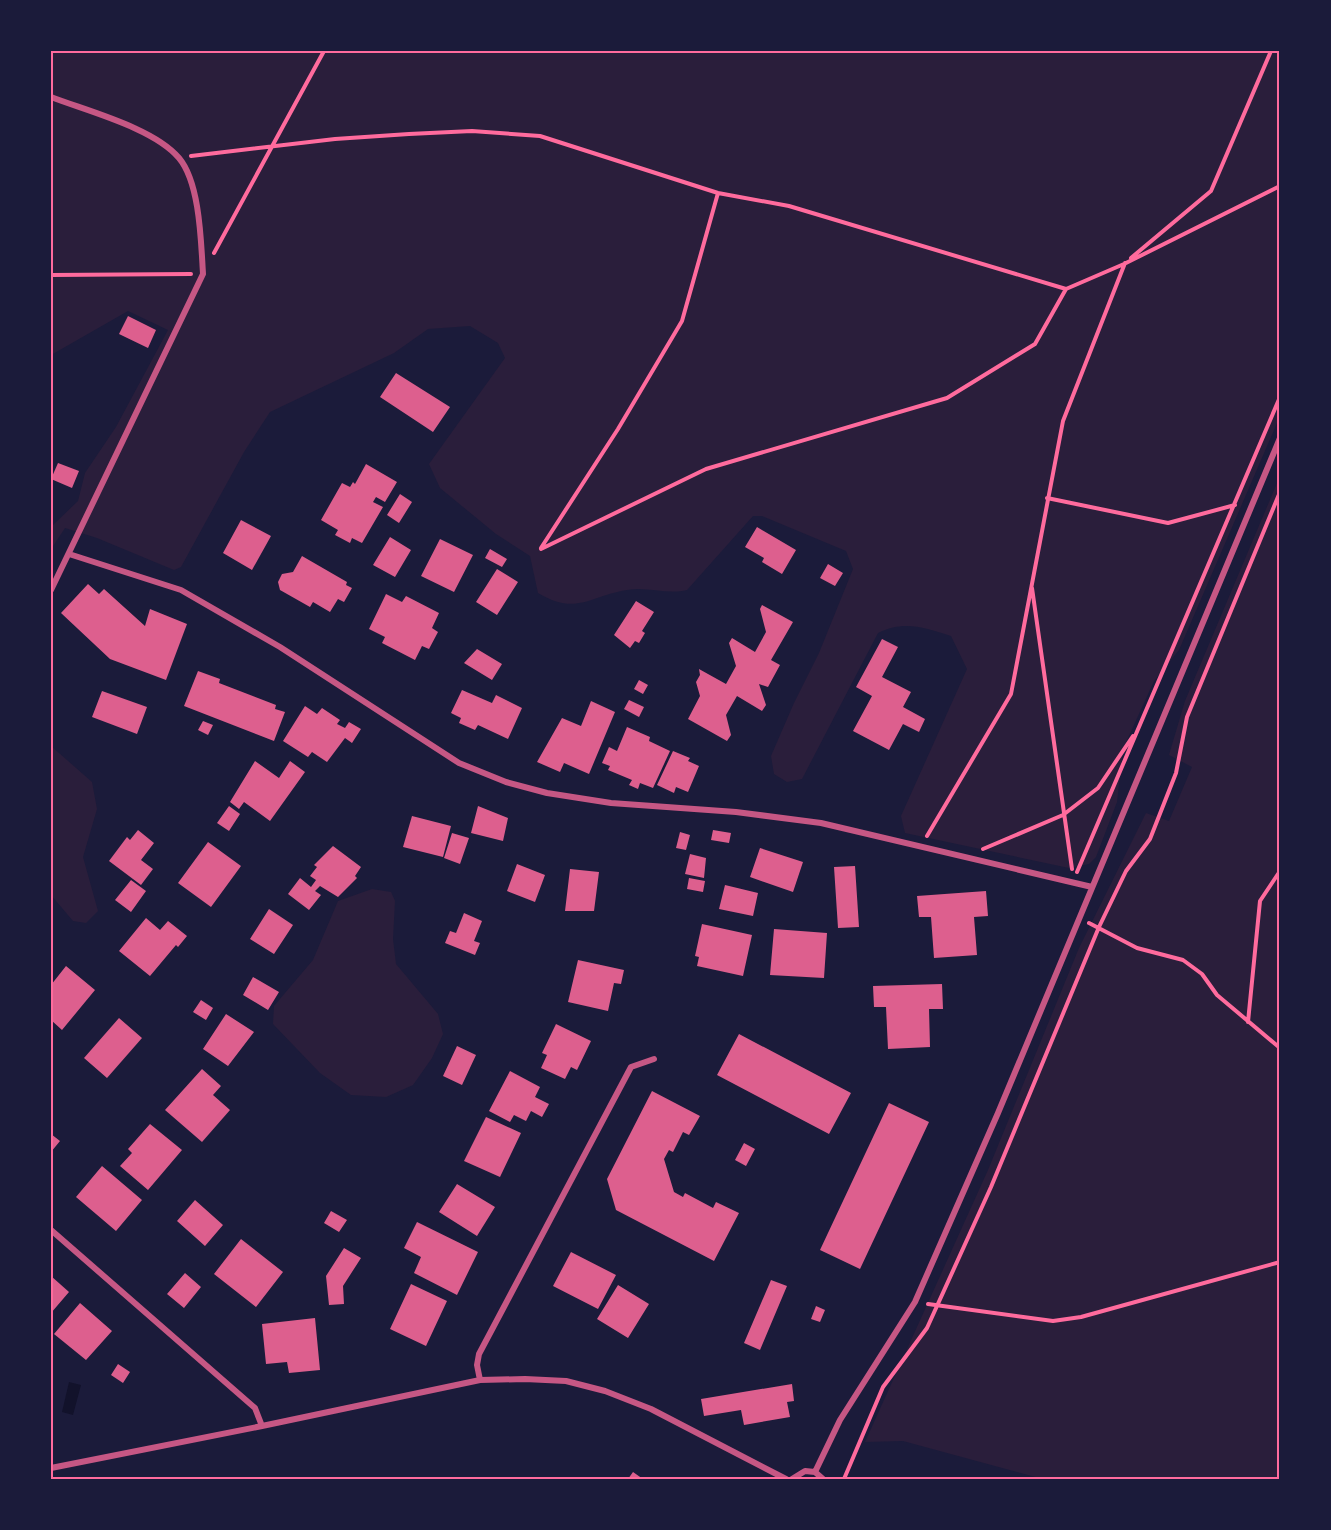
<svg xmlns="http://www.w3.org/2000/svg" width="1331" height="1530" font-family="Commissioner,sans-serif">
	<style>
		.green { fill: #2a1e3b }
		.water { fill: #12122b }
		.building { fill: #dd5f8e }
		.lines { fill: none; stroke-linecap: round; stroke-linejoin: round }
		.path { stroke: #ff6b9d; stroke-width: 4 }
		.minor { stroke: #c65784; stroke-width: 6 }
		.neatline { fill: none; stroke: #ff6b9d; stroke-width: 2 }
	</style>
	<rect width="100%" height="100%" fill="#1b1b3a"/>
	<path class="green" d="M 51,51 L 1280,51 L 1280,416 L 1179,650 L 1154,681 L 1123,749 L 1117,802 L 1096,857 L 1089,864 L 1069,868 L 905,833 L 901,816 L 967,669 L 951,636 C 924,628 905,620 878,633 L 802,779 L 787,782 L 774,774 L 771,756 L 794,703 L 819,653 L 853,569 L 846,551 L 762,516 L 753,516 L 687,590 C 667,595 647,586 627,590 C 589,596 577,616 538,593 L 530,556 L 496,534 L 440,488 L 429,464 L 505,358 L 498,343 L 470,326 L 428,329 L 394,353 L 270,412 L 244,452 L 181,567 L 174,570 L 97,538 L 65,528 L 51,549 L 51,527 L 78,501 L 85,473 L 116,427 L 168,330 L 128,311 L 51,355 Z
		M 1280,476 L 1280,1479 L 1043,1479 L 903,1441 L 865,1442 L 988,1170 L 1079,948 L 1146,813 L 1169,821 L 1192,767 L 1169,755 L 1185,701 Z
		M 51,746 L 92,782 L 97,809 L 83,857 L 98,911 L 86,923 L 73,921 L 51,895 Z
		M 372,889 L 391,892 L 395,901 L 393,939 L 396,964 L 438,1014 L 443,1034 L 432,1058 L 413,1085 L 386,1097 L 351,1095 L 320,1073 L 273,1024 L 274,1006 L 313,960 L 338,901 Z"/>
	<path class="water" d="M 69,1382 L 81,1385 L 73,1415 L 62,1412 Z"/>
	<path class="building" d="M 128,316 L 156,330 L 148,348 L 119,334 Z
		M 396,373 L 450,407 L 433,432 L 380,397 Z
		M 58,463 L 79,471 L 72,488 L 51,479 Z
		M 366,464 L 397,482 L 385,502 L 376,497 L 373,502 L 383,507 L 362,543 L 352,538 L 350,543 L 335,535 L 338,530 L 321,520 L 342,483 L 350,487 L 353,482 L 355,484 Z
		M 400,494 L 412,502 L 399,523 L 387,515 Z
		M 241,520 L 271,536 L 252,570 L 223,553 Z
		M 757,527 L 796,550 L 782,574 L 762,562 L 764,558 L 745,547 Z
		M 390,537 L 411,550 L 395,577 L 373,565 Z
		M 440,539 L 473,555 L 454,592 L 421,576 Z
		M 490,549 L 507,559 L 502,567 L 485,558 Z
		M 302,556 L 347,582 L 346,585 L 352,588 L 344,602 L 338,599 L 330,612 L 313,602 L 310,607 L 280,590 L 278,582 L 282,574 L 293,572 Z
		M 828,564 L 843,573 L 835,586 L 820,578 Z
		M 497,569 L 518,582 L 497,615 L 476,602 Z
		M 88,584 L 99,594 L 104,589 L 145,626 L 150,609 L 187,624 L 166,680 L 110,659 L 61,613 Z
		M 386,594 L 402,602 L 406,596 L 439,613 L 432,628 L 438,632 L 429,649 L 422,646 L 415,660 L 382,643 L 385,637 L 369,629 Z
		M 636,601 L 654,612 L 642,631 L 645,633 L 639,643 L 635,641 L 630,648 L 614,635 Z
		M 762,605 L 793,622 L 771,660 L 780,665 L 768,687 L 759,684 L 766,705 L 762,711 L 737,696 L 726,715 L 731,735 L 727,741 L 688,719 L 700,696 L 696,682 L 700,675 L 699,669 L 726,684 L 736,666 L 729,643 L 732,638 L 755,652 L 766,632 L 760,609 Z
		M 882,639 L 898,647 L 882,677 L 911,692 L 903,707 L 925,719 L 919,732 L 903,724 L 889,750 L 853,731 L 872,696 L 856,687 Z
		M 477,649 L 502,664 L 492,680 L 464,663 Z
		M 198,671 L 220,679 L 219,683 L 276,705 L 275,709 L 285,712 L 274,741 L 184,706 Z
		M 639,680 L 648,685 L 643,694 L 634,689 Z
		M 462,690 L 492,703 L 496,695 L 522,708 L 508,739 L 478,725 L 475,730 L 459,723 L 461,718 L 451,713 Z
		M 102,691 L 147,707 L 137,734 L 92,717 Z
		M 629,700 L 644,707 L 639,717 L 624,709 Z
		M 591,701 L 615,712 L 589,774 L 564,763 L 560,772 L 537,762 L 562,718 L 581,726 Z
		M 305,706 L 317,714 L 322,708 L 340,720 L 337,724 L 345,728 L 349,722 L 361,729 L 352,743 L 345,738 L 327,762 L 312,752 L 308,757 L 283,741 Z
		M 203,721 L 213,725 L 208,735 L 198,730 Z
		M 627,727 L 650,737 L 649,741 L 670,751 L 653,788 L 640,783 L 638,789 L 629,785 L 632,780 L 608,770 L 610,766 L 602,763 L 609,747 L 617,751 Z
		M 673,751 L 690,758 L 688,761 L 699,766 L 688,792 L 676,787 L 674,793 L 657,785 Z
		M 255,761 L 279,778 L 290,761 L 305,772 L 270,821 L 244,802 L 239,809 L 230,802 Z
		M 229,806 L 240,814 L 229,831 L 217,823 Z
		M 478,806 L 508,818 L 503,841 L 471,833 Z
		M 412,816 L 451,826 L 443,857 L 403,847 Z
		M 138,830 L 154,843 L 141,860 L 153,869 L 141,885 L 109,861 L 127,837 L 130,840 Z
		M 713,830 L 731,833 L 729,843 L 711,840 Z
		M 680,832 L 690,835 L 686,850 L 676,848 Z
		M 452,833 L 469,838 L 460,864 L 444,858 Z
		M 208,842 L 241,866 L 211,907 L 178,883 Z
		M 333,846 L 361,867 L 355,876 L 357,878 L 338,897 L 320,886 L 315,891 L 321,895 L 309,910 L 288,894 L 300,878 L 311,887 L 316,880 L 310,876 L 317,867 L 314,865 Z
		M 760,848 L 803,862 L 793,892 L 750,877 Z
		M 690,854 L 706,858 L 704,878 L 685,874 Z
		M 517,864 L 545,875 L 535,902 L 507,891 Z
		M 855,866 L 859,927 L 838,928 L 834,867 Z
		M 570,869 L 599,872 L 594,911 L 565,911 Z
		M 689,878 L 705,881 L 703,892 L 687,889 Z
		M 131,880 L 146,891 L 131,912 L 115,900 Z
		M 725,885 L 758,893 L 753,916 L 719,909 Z
		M 986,891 L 988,916 L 974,917 L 977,955 L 934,958 L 931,917 L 919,917 L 917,896 Z
		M 269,909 L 293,925 L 274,954 L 250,939 Z
		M 464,913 L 482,921 L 474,941 L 480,943 L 475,955 L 445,943 L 450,931 L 456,933 Z
		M 146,918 L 160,930 L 168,921 L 187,936 L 178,947 L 176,945 L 150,976 L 119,951 Z
		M 702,924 L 752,935 L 743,976 L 697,966 L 699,957 L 695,956 Z
		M 774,929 L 827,933 L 824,978 L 770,975 Z
		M 578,960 L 624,970 L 621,984 L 614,983 L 608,1011 L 568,1002 Z
		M 66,966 L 95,990 L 62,1030 L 51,1020 L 51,985 Z
		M 253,977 L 279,992 L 268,1010 L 243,995 Z
		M 942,984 L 943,1009 L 929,1009 L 930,1047 L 888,1049 L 886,1007 L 874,1007 L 873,986 Z
		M 201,1000 L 213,1008 L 206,1020 L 193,1012 Z
		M 226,1014 L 254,1032 L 228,1066 L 203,1049 Z
		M 119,1018 L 142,1038 L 107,1078 L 84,1058 Z
		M 556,1024 L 591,1041 L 577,1070 L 571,1067 L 565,1079 L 541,1068 L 547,1055 L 542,1053 Z
		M 739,1034 L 851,1093 L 829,1134 L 717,1075 Z
		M 457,1046 L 476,1055 L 462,1085 L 443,1076 Z
		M 202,1069 L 221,1086 L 213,1095 L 230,1110 L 202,1142 L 165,1110 Z
		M 510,1071 L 540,1087 L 535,1097 L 549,1104 L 542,1117 L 531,1111 L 526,1121 L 514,1115 L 510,1122 L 489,1111 Z
		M 652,1091 L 700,1116 L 689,1135 L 683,1132 L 673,1152 L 669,1150 L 664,1159 L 674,1192 L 683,1197 L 685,1193 L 713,1208 L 716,1202 L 739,1213 L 714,1261 L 616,1210 L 607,1179 Z
		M 889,1103 L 929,1122 L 860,1269 L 820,1250 Z
		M 486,1117 L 521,1133 L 500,1177 L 464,1161 Z
		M 150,1124 L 182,1150 L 148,1190 L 120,1166 L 132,1153 L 128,1149 Z
		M 51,1134 L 60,1141 L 51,1152 Z
		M 744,1143 L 755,1149 L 746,1166 L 735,1160 Z
		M 102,1166 L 142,1200 L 116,1231 L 76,1197 Z
		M 457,1184 L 495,1207 L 477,1236 L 439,1212 Z
		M 195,1200 L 223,1225 L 205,1246 L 177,1221 Z
		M 331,1211 L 347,1220 L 339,1232 L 324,1223 Z
		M 417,1222 L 478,1252 L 457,1295 L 414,1273 L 421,1257 L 404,1248 Z
		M 241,1239 L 283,1272 L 256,1307 L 214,1274 Z
		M 344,1248 L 361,1258 L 343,1286 L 344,1304 L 329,1305 L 326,1276 Z
		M 571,1252 L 616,1275 L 598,1309 L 553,1286 Z
		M 185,1273 L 201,1287 L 184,1308 L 167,1294 Z
		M 51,1276 L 69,1292 L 51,1313 Z
		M 771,1280 L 787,1286 L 760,1350 L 744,1343 Z
		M 411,1284 L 447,1301 L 426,1346 L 390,1329 Z
		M 618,1285 L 649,1304 L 628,1338 L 597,1319 Z
		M 80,1303 L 112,1331 L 86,1360 L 54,1334 Z
		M 816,1306 L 825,1310 L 820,1322 L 811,1319 Z
		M 315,1318 L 320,1370 L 289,1373 L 287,1362 L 266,1364 L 262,1324 Z
		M 118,1364 L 130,1372 L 123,1383 L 111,1375 Z
		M 792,1384 L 794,1401 L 787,1402 L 790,1417 L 744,1425 L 741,1410 L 704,1416 L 701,1399 Z
		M 633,1472 L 643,1479 L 628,1479 Z"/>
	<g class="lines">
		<path class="path" d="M 191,156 L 335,139 L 409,134 L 472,131 L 540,136 L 718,193 L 789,206 L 1066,289 L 1124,264 L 1280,186
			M 214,253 L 324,51
			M 1131,258 L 1211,191 L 1271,51
			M 51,275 L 191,274
			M 1047,498 L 1168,523 L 1235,505
			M 541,548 L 618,429 L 682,321 L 718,193
			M 541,549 L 706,469 L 947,398 L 1035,344 L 1066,289
			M 1032,588 L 1072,869
			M 927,836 L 1011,694 L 1063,421 L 1125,263
			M 983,849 L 1063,815 L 1098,788 L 1133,736
			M 1077,872 L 1280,397
			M 1089,923 L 1137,948 L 1183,960 L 1202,974 L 1217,995 L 1280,1048
			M 1248,1022 L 1260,901 L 1280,871
			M 928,1304 L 1053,1321 L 1081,1317 L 1280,1262
			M 844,1479 L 883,1387 L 927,1328 L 991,1187 L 1099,927 L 1126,871 L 1150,839 L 1176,773 L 1187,717 L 1280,492"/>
		<path class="minor" d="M 51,97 C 87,111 154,128 179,158 C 200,183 201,242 203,274 L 51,590
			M 69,554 L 181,590 L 280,647 L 459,763 L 506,782 L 547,793 L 611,803 L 736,812 L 821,823 L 1092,887
			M 51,1230 L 255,1408 L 262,1426 L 480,1380 L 525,1379 L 566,1381 L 605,1391 L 651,1409 L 786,1479
			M 480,1380 L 477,1365 L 479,1354 L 631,1067 L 654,1059
			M 51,1468 L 262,1426
			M 815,1472 L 840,1420 L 915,1302 L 998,1113 L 1280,438
			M 792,1479 L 805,1471 L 815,1472 L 823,1479"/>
	</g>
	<rect width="1331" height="1530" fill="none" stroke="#1b1b3a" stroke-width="105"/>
	<rect x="52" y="52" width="1226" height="1426" class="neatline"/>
</svg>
